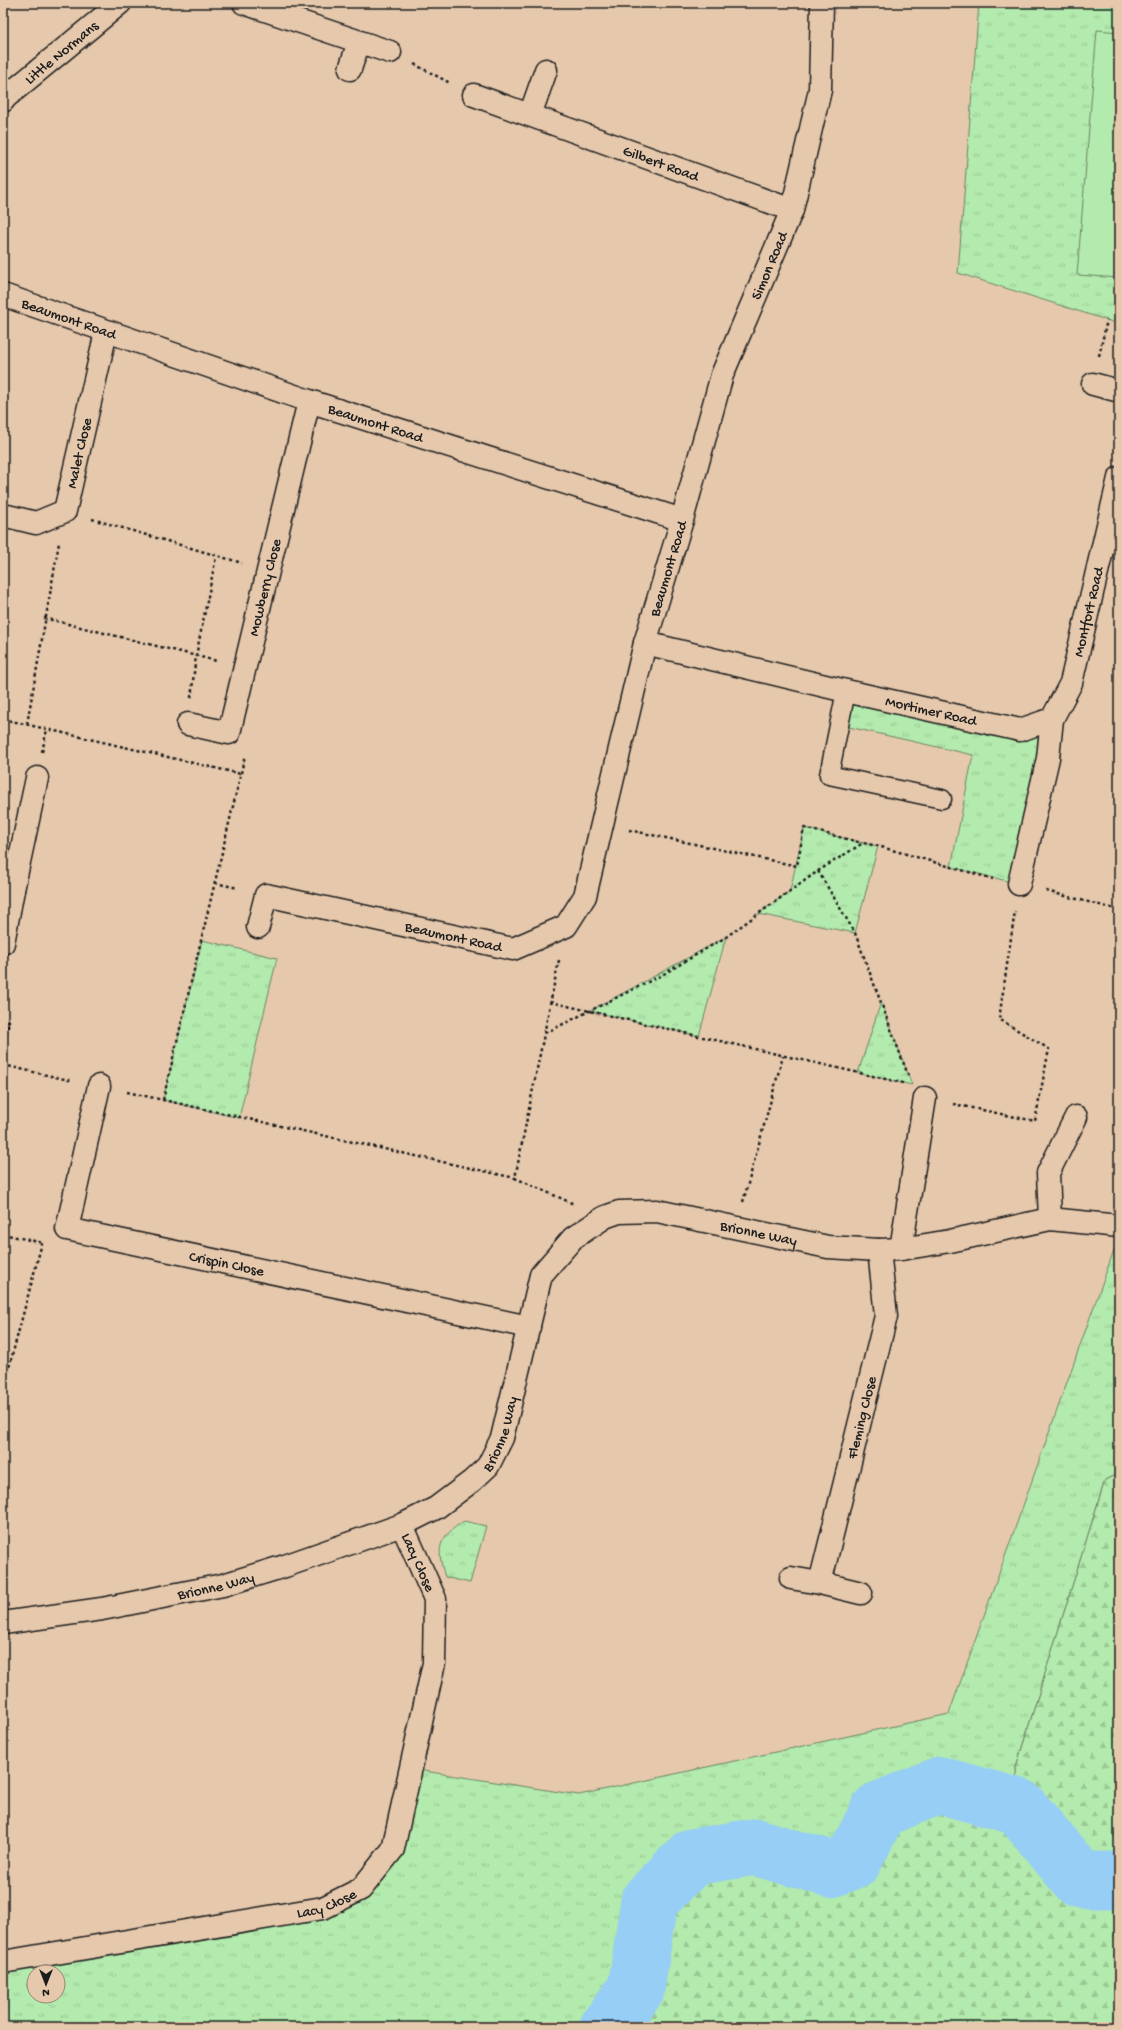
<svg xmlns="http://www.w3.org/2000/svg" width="1122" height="2030" font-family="'Gochi Hand',sans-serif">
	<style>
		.grass { fill: url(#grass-tufts); stroke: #688364; fill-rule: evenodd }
		.forest { fill: url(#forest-firs); stroke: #688364 }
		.pitch { fill: #b3eaad; stroke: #688364 }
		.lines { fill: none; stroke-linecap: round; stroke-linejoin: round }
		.river { stroke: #96cef5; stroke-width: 57 }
		.lane-casing { stroke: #1c1c1c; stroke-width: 21 }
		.street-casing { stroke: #1c1c1c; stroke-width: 25 }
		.path { stroke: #1c1c1c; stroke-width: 2.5; stroke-dasharray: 3 3; stroke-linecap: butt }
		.lane { stroke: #e6c9ad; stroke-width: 18 }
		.street { stroke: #e6c9ad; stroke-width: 22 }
		.labels { text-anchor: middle; stroke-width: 3; stroke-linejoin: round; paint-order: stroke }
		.street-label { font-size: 15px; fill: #1c1c1c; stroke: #e6c9ad }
	</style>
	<defs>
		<pattern id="grass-tufts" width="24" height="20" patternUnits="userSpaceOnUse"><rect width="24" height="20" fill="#b3eaad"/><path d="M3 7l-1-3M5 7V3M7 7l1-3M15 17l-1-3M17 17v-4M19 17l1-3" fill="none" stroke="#99c894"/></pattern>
		<pattern id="forest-firs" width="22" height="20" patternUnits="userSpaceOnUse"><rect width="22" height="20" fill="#b3eaad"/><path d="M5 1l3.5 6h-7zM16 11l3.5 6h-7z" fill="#99c894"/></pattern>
	</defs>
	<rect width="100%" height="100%" fill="#e6c9ad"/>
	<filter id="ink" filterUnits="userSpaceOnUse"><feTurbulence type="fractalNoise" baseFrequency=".025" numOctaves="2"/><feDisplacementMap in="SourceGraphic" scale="8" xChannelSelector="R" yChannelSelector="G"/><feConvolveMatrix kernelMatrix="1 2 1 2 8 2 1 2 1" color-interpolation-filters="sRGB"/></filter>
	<g filter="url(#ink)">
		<path class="grass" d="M 979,3 L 1119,3 L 1119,324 L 958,273 Z
			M 846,691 L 1020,730 L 1052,719 L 1019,884 L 951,867 L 973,755 L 840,725 Z
			M 804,828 L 863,843 L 878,846 L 855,933 L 758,914 L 790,891 Z
			M 726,937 L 699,1036 L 590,1011 Z
			M 202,940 L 277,958 L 239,1118 L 163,1100 Z
			M 881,1002 L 912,1085 L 858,1073 Z
			M 1119,1236 L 1119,1473 L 1105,1480 L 1016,1767 L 1019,1807 L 939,1785 L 879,1810 L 854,1860 L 831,1869 L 755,1847 L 649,1901 L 636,1989 L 608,2027 L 3,2027 L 3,1962 L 323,1908 L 393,1849 L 411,1769 L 579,1795 L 949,1714 ZM 34,1972 L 58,1972 L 58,1996 L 34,1996 Z
			M 464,1521 L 486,1526 L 470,1583 L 445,1577 C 436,1547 438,1538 464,1521 Z"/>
		<path class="forest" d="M 1119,1473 L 1119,2027 L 608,2027 L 636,1989 L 649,1901 L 692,1857 L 755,1847 L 831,1869 L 854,1860 L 879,1810 L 940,1785 L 1018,1807 L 1016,1767 L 1105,1480 Z"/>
		<path class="pitch" d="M 1097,30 L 1119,32 L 1119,278 L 1077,275 Z"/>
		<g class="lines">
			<path class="river" d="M 608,2027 L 636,1989 L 649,1901 L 692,1857 L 755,1847 L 831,1869 L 854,1860 L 879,1810 L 940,1785 L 1019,1807 L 1080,1880 L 1119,1880"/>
			<g class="lane-casing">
				<path id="lane" d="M 846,691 L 829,775 L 942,799"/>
			</g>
			<g class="street-casing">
				<g id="street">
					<path d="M 244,3 L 390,52"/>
					<path d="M 350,69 L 359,42"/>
					<path id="s1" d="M 474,95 L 792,210"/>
					<path id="s2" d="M 3,101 L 6,97 L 120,3"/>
					<path d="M 530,115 L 546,70"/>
					<path id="s3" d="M 3,295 L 309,401 L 682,520"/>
					<path d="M 1093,384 L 1119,391"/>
					<path id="s4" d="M 3,515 L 36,523 L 65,511 L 106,332"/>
					<path id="s5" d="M 645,643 L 846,691 L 1020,730 L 1052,719 L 1048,758 L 1019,884"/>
					<path id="s6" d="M 1052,719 L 1071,683 L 1119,478"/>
					<path id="s7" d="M 188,724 L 229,733 L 309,401"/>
					<path d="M 3,888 L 13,890 L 37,778"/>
					<path id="s8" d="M 258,927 L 266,895 L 513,949 L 566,926 L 585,896 L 645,643 L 682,520 L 722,375 L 792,210 L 820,90 L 822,3"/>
					<path d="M 3,943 L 13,890"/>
					<path id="s9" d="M 99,1086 L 67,1229 L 529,1327"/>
					<path d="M 1050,1219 L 1048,1173 L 1076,1117"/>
					<path d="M 901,1249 L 925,1098"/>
					<path d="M 791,1578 L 820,1583"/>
					<path id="s10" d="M 861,1593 L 820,1583 L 886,1316 L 879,1250"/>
					<path id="s11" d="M 3,1623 L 102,1609 L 223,1585 L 285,1566 L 402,1525 L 436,1508 L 472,1481 L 488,1466 L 502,1438 L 541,1275 L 573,1238 L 605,1217 L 619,1212 L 657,1211 L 828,1247 L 879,1250 L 901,1249 L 950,1241 L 1050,1219 L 1119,1226"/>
					<path id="s12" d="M 3,1962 L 323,1908 L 361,1889 L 393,1849 L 434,1663 L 435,1599 L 402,1525"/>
				</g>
			</g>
			<path class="path" d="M 414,64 L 450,83
				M 1099,356 L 1107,320
				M 92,519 L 242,563
				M 44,618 L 217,661
				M 191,698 L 196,656 L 216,557
				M 3,719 L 241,774
				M 27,724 L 59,543
				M 42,752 L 47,729
				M 629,830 L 797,866 L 804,828 L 862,843
				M 818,871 L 855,933 L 908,1075
				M 215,883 L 238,888
				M 1046,891 L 1119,910
				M 559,960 L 515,1178 L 574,1204
				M 550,1002 L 903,1083
				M 3,1016 L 9,1021 L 3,1053
				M 545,1033 L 662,975 L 726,937 L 818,871 L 863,843 L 878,846 L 993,879
				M 3,1065 L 73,1081
				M 127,1092 L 515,1178
				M 163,1100 L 245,756
				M 953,1104 L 1035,1121 L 1049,1049 L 999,1019 L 1015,911
				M 743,1202 L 783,1056
				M 3,1234 L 43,1243
				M 3,1390 L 42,1243"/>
			<use href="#lane" class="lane"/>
			<use href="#street" class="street"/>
		</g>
	</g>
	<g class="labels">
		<g class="street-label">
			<text dy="5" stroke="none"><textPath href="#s2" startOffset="76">Little Normans</textPath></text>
			<text dy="5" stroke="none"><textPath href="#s1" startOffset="199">Gilbert Road</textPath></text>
			<text dy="5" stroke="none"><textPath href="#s8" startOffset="1037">Simon Road</textPath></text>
			<text dy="5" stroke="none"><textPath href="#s3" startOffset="70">Beaumont Road</textPath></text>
			<text dy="5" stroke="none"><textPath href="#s3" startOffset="394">Beaumont Road</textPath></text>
			<text dy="5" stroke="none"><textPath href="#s4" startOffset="125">Malet Close</textPath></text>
			<text dy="5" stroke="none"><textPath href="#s8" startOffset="717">Beaumont Road</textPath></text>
			<text dy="5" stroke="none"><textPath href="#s7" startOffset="192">Mowberry Close</textPath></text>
			<text dy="5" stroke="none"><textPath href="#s6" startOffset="114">Montfort Road</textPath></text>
			<text dy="5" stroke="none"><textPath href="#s5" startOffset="294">Mortimer Road</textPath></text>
			<text dy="5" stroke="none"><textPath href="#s8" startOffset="225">Beaumont Road</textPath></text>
			<text dy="5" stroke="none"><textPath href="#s11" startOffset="960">Brionne Way</textPath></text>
			<text dy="5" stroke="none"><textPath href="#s9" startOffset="310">Crispin Close</textPath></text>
			<text dy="5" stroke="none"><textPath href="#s10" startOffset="213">Fleming Close</textPath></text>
			<text dy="5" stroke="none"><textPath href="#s11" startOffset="552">Brionne Way</textPath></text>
			<text transform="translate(419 1562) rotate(66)" y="5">Lacy Close</text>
			<text dy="5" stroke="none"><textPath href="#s11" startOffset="216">Brionne Way</textPath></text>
			<text dy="5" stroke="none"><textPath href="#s12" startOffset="329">Lacy Close</textPath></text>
		</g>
	</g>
	<rect width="1122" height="2030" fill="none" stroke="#e6c9ad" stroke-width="16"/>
	<rect x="8" y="8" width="1106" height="2014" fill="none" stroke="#1c1c1c" stroke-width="1.5" filter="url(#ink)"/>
	<g transform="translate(46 1984) rotate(180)"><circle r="19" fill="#e6c9ad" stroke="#958473"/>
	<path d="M0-3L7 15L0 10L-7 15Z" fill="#1c1c1c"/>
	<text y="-6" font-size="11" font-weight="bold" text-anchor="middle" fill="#1c1c1c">N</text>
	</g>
</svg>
